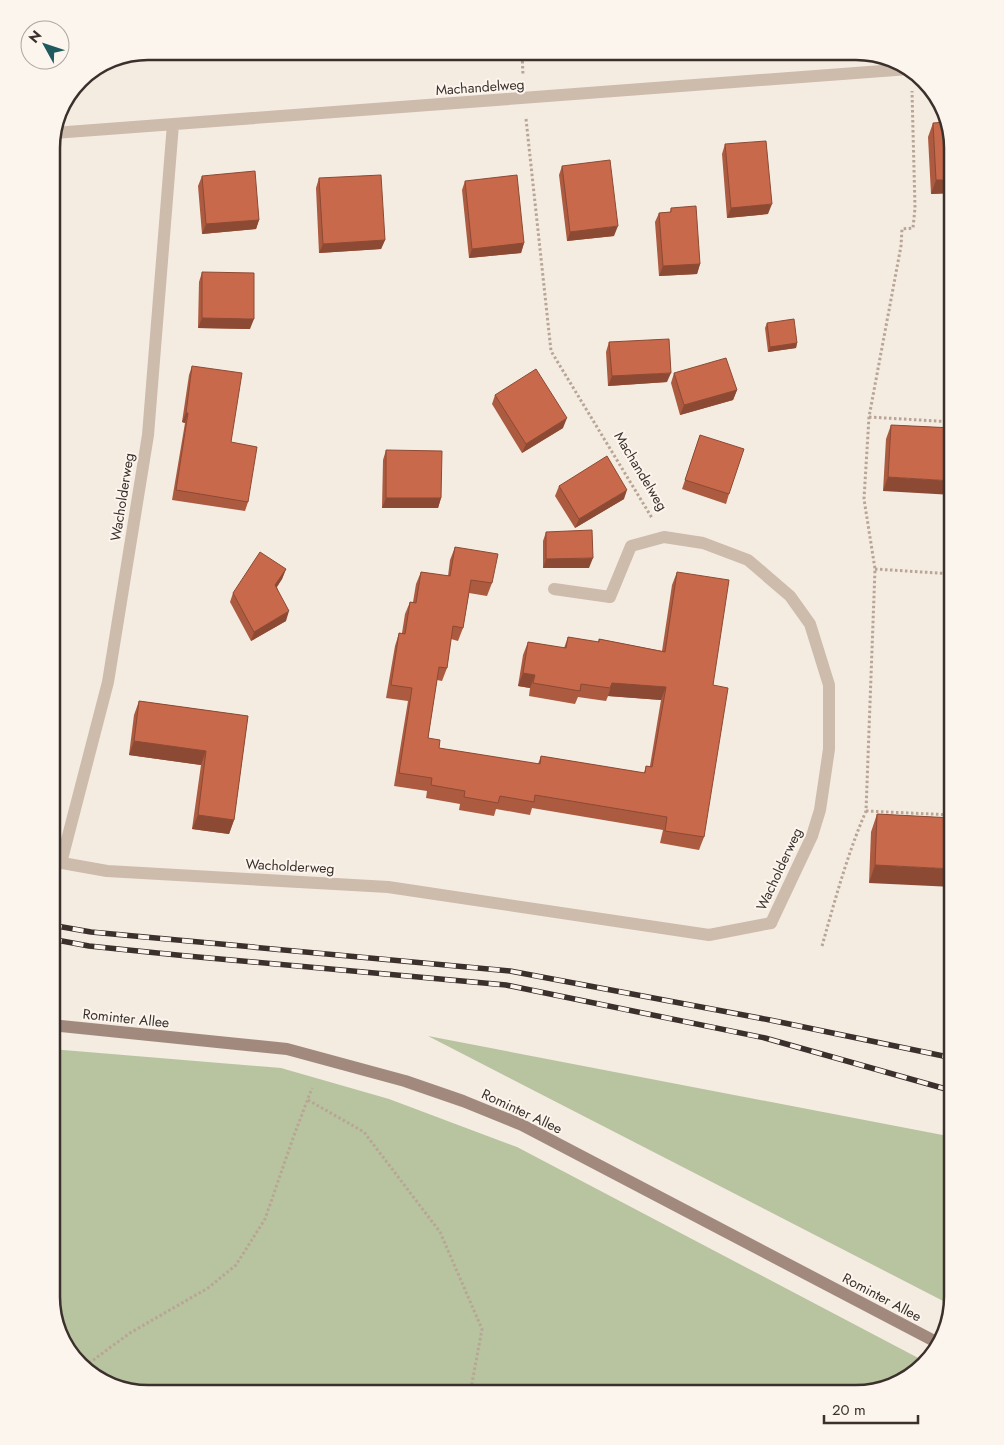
<svg xmlns="http://www.w3.org/2000/svg" width="1004" height="1445" font-family="Jost,sans-serif">
	<style>
		.green { fill: #b8c4a0 }
		.lines { fill: none; stroke-linecap: round; stroke-linejoin: round }
		.path { stroke: #b9a596; stroke-width: 3; stroke-dasharray: 2.5 2.5; stroke-linecap: butt }
		.lane { stroke: #cdbbac; stroke-width: 12 }
		.street { stroke: #cdbbac; stroke-width: 12 }
		.secondary { stroke: #a18a7d; stroke-width: 12 }
		.rail-casing { stroke: #3b302b; stroke-width: 5.5 }
		.rail { stroke: #fbf5ee; stroke-width: 4; stroke-dasharray: 11; stroke-linecap: butt }
		.wall { fill: #ac5a40 }
		.shaded-wall { fill: #8c4a34 }
		.building { fill: #c8694b; stroke: #8c4a34 }
		.labels { text-anchor: middle; stroke-width: 4; stroke-linejoin: round; paint-order: stroke }
		.street-label { font-size: 14px; fill: #3b302b; stroke: #fbf5ee }
		.rim { fill: none; stroke: #3b302b; stroke-width: 2.5 }
	</style>
	<rect width="100%" height="100%" fill="#f4ebe1"/>
	<path class="green" d="M 428,1036 L 953,1137 L 953,1297 L 951,1305 Z
		M 51,1049 L 281,1068 L 389,1099 L 517,1147 L 924,1361 L 904,1381 L 856,1394 L 142,1394 L 100,1381 L 64,1345 L 51,1297 Z"/>
	<g class="lines">
		<path class="path" d="M 522,51 L 523,76
			M 526,119 L 551,351 L 652,518
			M 869,417 L 953,422
			M 875,569 L 953,574
			M 866,811 L 953,815
			M 53,912 L 58,886
			M 822,946 C 835,900 847,855 866,811 L 875,569 L 864,499 L 869,417 L 901,246 L 902,229 L 913,228 L 915,208 L 912,91
			M 308,1100 L 364,1132 L 440,1232 L 482,1329 L 470,1394
			M 85,1366 L 130,1333 L 208,1288 L 236,1265 L 265,1219 L 293,1138 L 312,1088"/>
		<path class="lane" d="M 554,589 L 610,597 L 631,546 L 664,537 L 703,543 L 748,560 L 790,596 L 810,624 L 829,685 L 829,749 L 820,810 L 812,836 L 771,923"/>
		<path class="street" d="M 54,133 L 909,69
			M 51,861 L 107,871 L 388,887 L 709,935 L 771,923
			M 61,863 L 108,682 L 148,435 L 173,124"/>
		<path class="secondary" d="M 51,1025 L 287,1049 L 405,1081 L 463,1101 L 522,1125 L 940,1344"/>
		<g class="rail-casing">
			<path id="rail" d="M 51,925 L 91,932 L 510,971 L 770,1020 L 953,1058
				M 51,939 L 89,946 L 187,956 L 506,985 L 765,1038 L 953,1091"/>
		</g>
		<use href="#rail" class="rail"/>
	</g>
	<path class="wall" d="M 933,123 L 953,148 L 953,193 L 931,194 L 928,137 Z
		M 725,144 L 768,214 L 727,218 L 722,154 Z
		M 562,166 L 614,236 L 567,241 L 559,175 Z
		M 202,176 L 259,220 L 256,229 L 202,234 L 198,186 Z
		M 319,178 L 385,240 L 381,249 L 319,253 L 316,188 Z
		M 465,181 L 524,243 L 521,253 L 469,258 L 462,190 Z
		M 671,208 L 700,264 L 697,274 L 659,276 L 655,222 L 659,213 L 670,212 Z
		M 202,272 L 250,329 L 198,328 L 199,282 Z
		M 767,323 L 797,343 L 796,348 L 768,352 L 765,328 Z
		M 609,342 L 667,382 L 608,386 L 606,352 Z
		M 192,366 L 231,442 L 248,502 L 245,511 L 172,500 L 185,423 L 182,422 L 189,375 Z
		M 674,373 L 737,390 L 733,400 L 680,415 L 671,383 Z
		M 495,395 L 563,428 L 522,453 L 492,404 Z
		M 891,425 L 953,428 L 883,491 L 886,439 Z
		M 700,435 L 729,494 L 726,504 L 682,489 Z
		M 386,450 L 441,498 L 438,508 L 382,508 L 383,460 Z
		M 559,486 L 624,499 L 575,528 L 555,496 Z
		M 546,532 L 589,568 L 543,568 L 543,541 Z
		M 455,547 L 492,583 L 487,596 L 469,593 L 463,628 L 458,641 L 451,639 L 447,668 L 442,681 L 437,680 L 428,738 L 439,748 L 538,764 L 541,756 L 644,773 L 646,766 L 650,766 L 661,700 L 608,696 L 606,701 L 578,697 L 575,704 L 529,696 L 530,688 L 518,686 L 523,655 L 528,642 L 564,648 L 568,637 L 598,642 L 599,639 L 662,651 L 672,585 L 677,572 L 713,685 L 704,837 L 699,850 L 660,843 L 663,830 L 532,808 L 530,815 L 496,809 L 494,816 L 459,810 L 460,804 L 426,798 L 427,791 L 394,786 L 408,701 L 386,698 L 395,646 L 399,633 L 402,633 L 405,614 L 410,602 L 413,602 L 416,584 L 421,572 L 448,576 L 450,560 Z
		M 286,569 L 282,579 L 277,587 L 286,621 L 251,641 L 230,602 L 233,593 Z
		M 139,701 L 248,716 L 234,820 L 229,834 L 192,829 L 201,765 L 129,755 L 134,715 Z
		M 877,814 L 953,818 L 869,883 L 871,832 Z"/>
	<path class="shaded-wall" d="M 936,180 L 953,180 L 953,193 L 931,194 Z
		M 772,204 L 768,214 L 727,218 L 731,208 Z
		M 259,220 L 256,229 L 202,234 L 206,224 Z
		M 618,226 L 614,236 L 567,241 L 570,232 Z
		M 60,233 L 55,247 L 51,247 L 51,234 Z
		M 385,240 L 381,249 L 319,253 L 323,244 Z
		M 524,243 L 521,253 L 469,258 L 472,249 Z
		M 700,264 L 697,274 L 659,276 L 663,266 Z
		M 202,318 L 254,319 L 250,329 L 198,328 Z
		M 797,343 L 796,348 L 768,352 L 770,347 Z
		M 671,373 L 667,382 L 608,386 L 612,376 Z
		M 737,390 L 733,400 L 680,415 L 684,405 Z
		M 186,413 L 188,413 L 185,423 L 182,422 Z
		M 567,418 L 563,428 L 522,453 L 526,444 Z
		M 888,477 L 953,481 L 953,495 L 883,491 Z
		M 627,490 L 624,499 L 575,528 L 579,519 Z
		M 386,498 L 441,498 L 438,508 L 382,508 Z
		M 593,558 L 589,568 L 543,568 L 546,559 Z
		M 286,569 L 282,579 L 272,594 L 275,585 Z
		M 289,611 L 286,621 L 251,641 L 254,632 Z
		M 523,673 L 535,675 L 530,688 L 518,686 Z
		M 612,683 L 666,687 L 661,700 L 608,696 Z
		M 134,741 L 206,751 L 201,765 L 129,755 Z
		M 198,815 L 234,820 L 229,834 L 192,829 Z
		M 875,865 L 953,869 L 953,887 L 869,883 Z"/>
	<path class="building" d="M 946,122 L 953,148 L 953,180 L 936,180 L 933,123 Z
		M 766,141 L 772,204 L 731,208 L 725,144 Z
		M 610,160 L 618,226 L 570,232 L 562,166 Z
		M 255,171 L 259,220 L 206,224 L 202,176 Z
		M 381,175 L 385,240 L 323,244 L 319,178 Z
		M 517,175 L 524,243 L 472,249 L 465,181 Z
		M 59,192 L 60,233 L 51,234 L 51,193 Z
		M 696,206 L 700,264 L 663,266 L 659,213 L 671,212 L 671,208 Z
		M 202,272 L 254,273 L 254,319 L 202,318 Z
		M 794,319 L 797,343 L 770,347 L 767,323 Z
		M 669,339 L 671,373 L 612,376 L 609,342 Z
		M 726,358 L 737,390 L 684,405 L 674,373 Z
		M 192,366 L 242,373 L 231,442 L 257,447 L 248,502 L 176,490 L 188,413 L 186,413 Z
		M 536,369 L 567,418 L 526,444 L 495,395 Z
		M 891,425 L 953,428 L 953,481 L 888,477 Z
		M 700,435 L 744,449 L 729,494 L 685,480 Z
		M 386,450 L 442,451 L 441,498 L 386,498 Z
		M 607,456 L 627,490 L 579,519 L 559,486 Z
		M 51,491 L 57,491 L 51,539 Z
		M 592,530 L 593,558 L 546,559 L 546,532 Z
		M 455,547 L 498,554 L 492,583 L 471,580 L 463,628 L 453,626 L 447,668 L 439,667 L 428,738 L 440,740 L 439,748 L 540,764 L 541,756 L 645,773 L 646,766 L 652,767 L 666,687 L 612,683 L 610,688 L 581,684 L 580,691 L 533,683 L 535,675 L 523,673 L 528,642 L 566,648 L 568,637 L 599,642 L 599,639 L 665,652 L 677,572 L 729,580 L 713,685 L 728,688 L 704,837 L 665,831 L 667,817 L 535,795 L 534,802 L 500,796 L 498,803 L 464,797 L 465,791 L 431,785 L 432,778 L 399,773 L 412,688 L 391,685 L 399,633 L 405,634 L 410,602 L 416,603 L 421,572 L 450,576 Z
		M 260,552 L 286,569 L 275,585 L 289,611 L 254,632 L 233,593 Z
		M 139,701 L 248,716 L 234,820 L 198,815 L 206,751 L 134,741 Z
		M 877,814 L 953,818 L 953,869 L 875,865 Z"/>
	<g class="labels">
		<g class="street-label">
			<text transform="translate(480 87) rotate(-4)" y="5">Machandelweg</text>
			<text transform="translate(641 471) rotate(59)" y="5">Machandelweg</text>
			<text transform="translate(122 497) rotate(-81)" y="5">Wacholderweg</text>
			<text transform="translate(290 866) rotate(3)" y="5">Wacholderweg</text>
			<text transform="translate(779 869) rotate(-65)" y="5">Wacholderweg</text>
			<text transform="translate(126 1018) rotate(6)" y="5">Rominter Allee</text>
			<text transform="translate(522 1111) rotate(25)" y="5">Rominter Allee</text>
			<text transform="translate(882 1297) rotate(28)" y="5">Rominter Allee</text>
		</g>
	</g>
	<path d="M0 0H1004V1445H0ZM148 60H856A88 88 0 0 1 944 148V1297A88 88 0 0 1 856 1385H148A88 88 0 0 1 60 1297V148A88 88 0 0 1 148 60Z" fill="#fbf5ee" fill-rule="evenodd"/>
	<path class="rim" d="M148 60H856A88 88 0 0 1 944 148V1297A88 88 0 0 1 856 1385H148A88 88 0 0 1 60 1297V148A88 88 0 0 1 148 60Z"/>
	<g transform="translate(45 45) rotate(310)"><circle r="24" fill="#fbf5ee" stroke="#aea6a0"/>
	<path d="M0-4L9 19L0 12L-9 19Z" fill="#1f5a5e"/>
	<text y="-8" font-size="14" font-weight="bold" text-anchor="middle" fill="#3b302b">N</text>
	</g>
	<path d="M824 1415v8h94v-8" fill="none" stroke="#3b302b" stroke-width="2.5"/>
	<text x="832" y="1415" font-size="15" fill="#3b302b" stroke="#fbf5ee" stroke-width="4" paint-order="stroke">20 m</text>
</svg>
